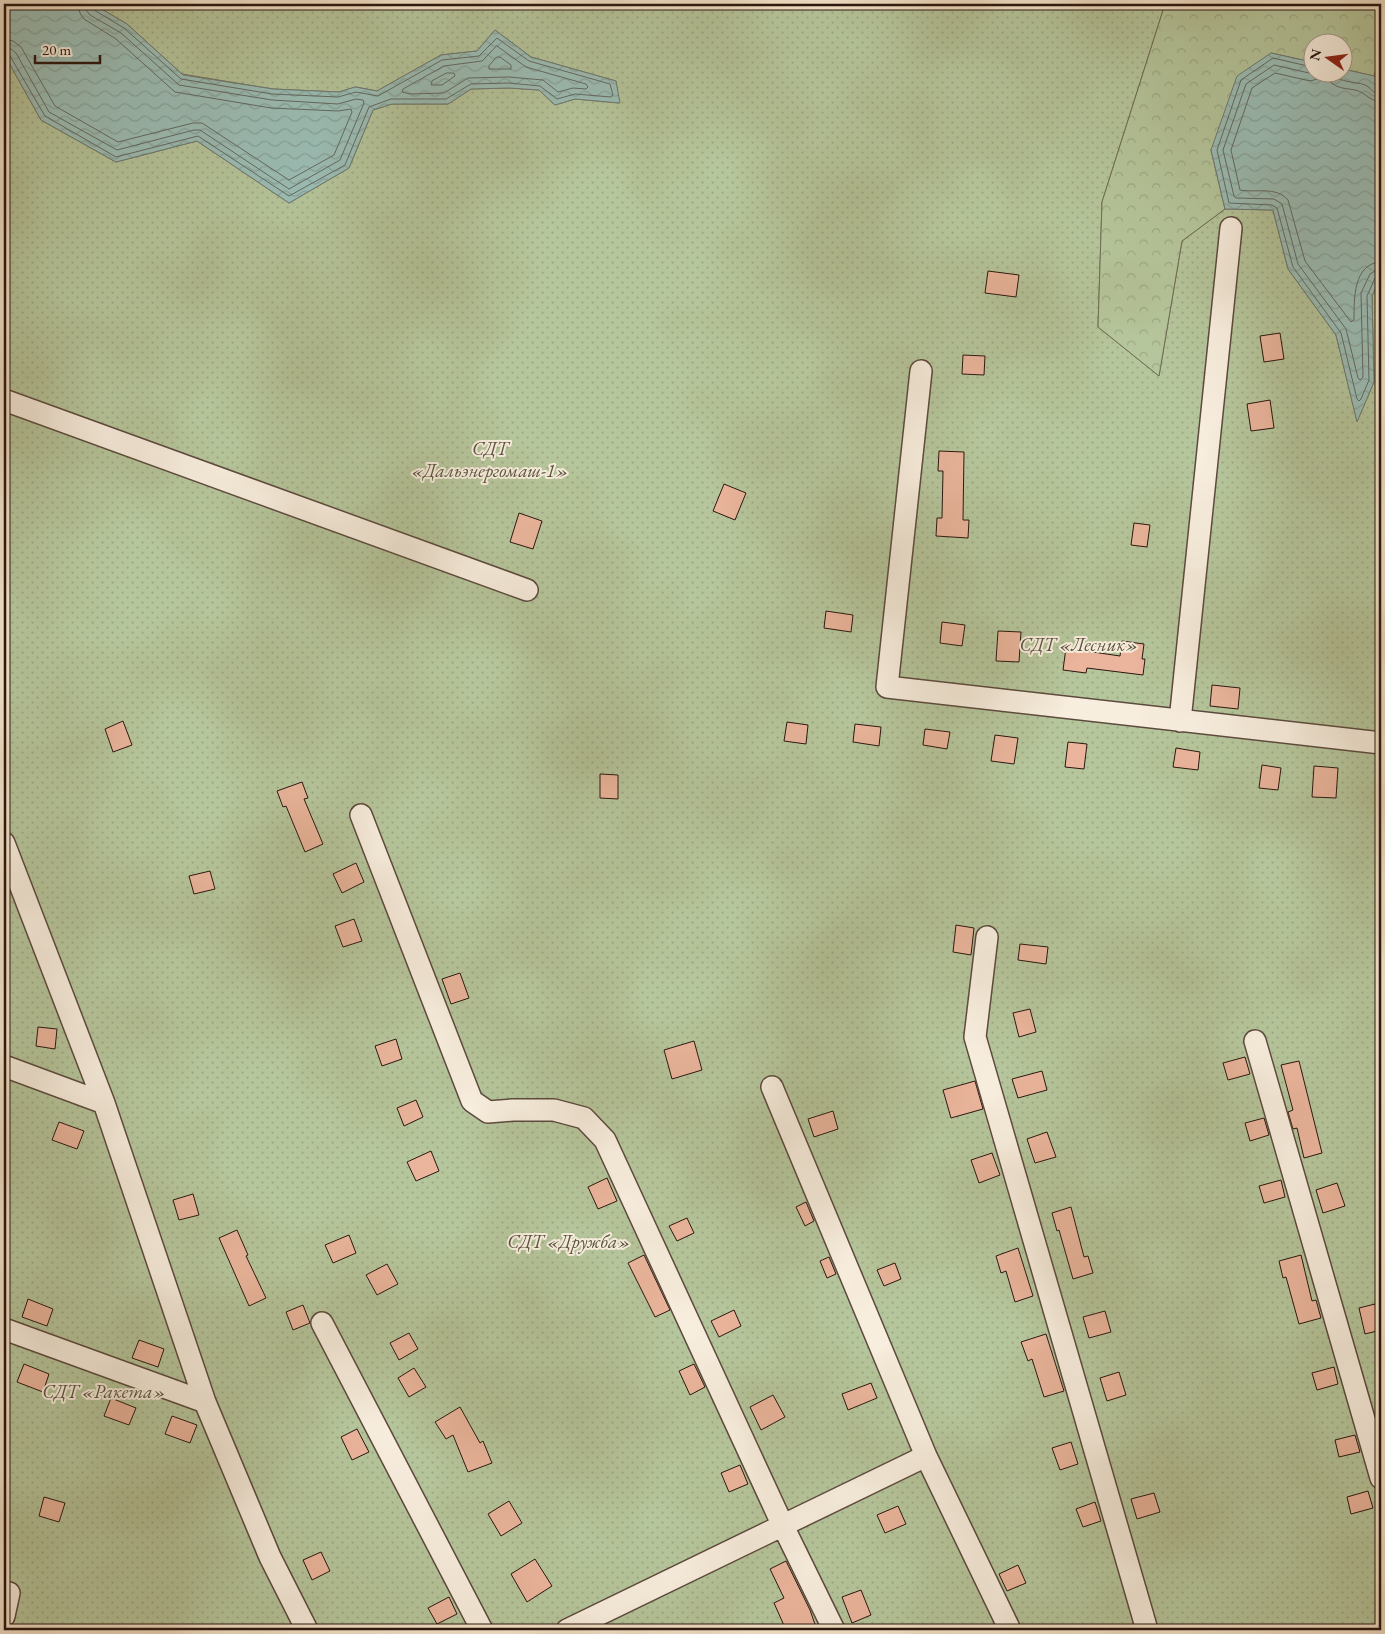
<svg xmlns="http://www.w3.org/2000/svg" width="1385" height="1634" font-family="'EB Garamond',serif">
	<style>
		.grass { fill: url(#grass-dots); stroke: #706e56 }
		.forest { fill: url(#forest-crowns); stroke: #706e56 }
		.water { fill: url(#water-waves); stroke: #6e7b74 }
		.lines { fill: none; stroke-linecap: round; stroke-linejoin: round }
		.shore { stroke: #636a63; stroke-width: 1 }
		.building { fill: #eab59c; stroke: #2a160f }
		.minor-casing { stroke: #5c4a3e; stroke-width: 24 }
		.minor { stroke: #f8eede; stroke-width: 21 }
		.labels { text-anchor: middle; stroke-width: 4; stroke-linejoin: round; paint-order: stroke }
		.park-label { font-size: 19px; font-style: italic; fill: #5b5440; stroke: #f8eede }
	</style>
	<defs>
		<pattern id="grass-dots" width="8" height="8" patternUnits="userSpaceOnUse" patternTransform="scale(1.25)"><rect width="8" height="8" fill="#b6c69c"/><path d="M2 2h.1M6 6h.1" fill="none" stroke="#9da985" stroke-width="1.8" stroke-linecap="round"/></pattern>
		<pattern id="forest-crowns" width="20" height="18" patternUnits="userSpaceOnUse" patternTransform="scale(1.25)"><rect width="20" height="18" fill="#b6c69c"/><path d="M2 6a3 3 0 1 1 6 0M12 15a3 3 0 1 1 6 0" fill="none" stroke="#9da985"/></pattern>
		<pattern id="water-waves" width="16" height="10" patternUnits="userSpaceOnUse" patternTransform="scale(1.25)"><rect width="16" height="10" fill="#9cbfb7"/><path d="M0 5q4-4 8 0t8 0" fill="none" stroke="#87a39c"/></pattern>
	</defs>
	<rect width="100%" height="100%" fill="#f4e5cc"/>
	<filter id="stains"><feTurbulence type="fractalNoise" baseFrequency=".004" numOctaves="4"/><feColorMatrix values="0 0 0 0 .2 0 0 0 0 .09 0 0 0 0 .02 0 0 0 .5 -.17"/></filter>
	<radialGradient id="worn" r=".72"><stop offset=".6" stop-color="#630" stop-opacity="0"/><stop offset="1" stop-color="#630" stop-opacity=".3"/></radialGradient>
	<path class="grass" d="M 93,4 L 1165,4 L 1102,202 L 1098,327 L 1159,376 L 1182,241 L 1225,209 L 1273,210 L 1288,269 L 1336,335 L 1357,421 L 1374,382 L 1372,296 L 1381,276 L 1381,1630 L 4,1630 L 4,54 L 41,120 L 116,162 L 197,141 L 289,203 L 349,168 L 373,110 L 392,104 L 448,104 L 471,89 L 509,88 L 539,90 L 555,105 L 575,99 L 619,103 L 616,81 L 531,57 L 495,30 L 477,51 L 441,55 L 377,91 L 356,87 L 339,92 L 273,89 L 182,74 L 127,24 Z"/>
	<path class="forest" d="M 1165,4 L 1381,4 L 1381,51 L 1374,76 L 1343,69 L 1342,42 L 1312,42 L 1312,62 L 1271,53 L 1211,150 L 1225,209 L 1182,241 L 1159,376 L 1098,327 L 1102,202 Z"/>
	<path class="water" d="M 4,4 L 93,4 L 127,24 L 183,75 L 273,89 L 339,92 L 355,87 L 377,91 L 441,55 L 477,51 L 495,30 L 531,57 L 616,81 L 620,103 L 575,99 L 555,105 L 539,90 L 509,88 L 471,89 L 448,104 L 392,104 L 373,110 L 349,168 L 289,203 L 197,141 L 116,162 L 41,120 L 4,54 Z
		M 1271,53 L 1312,62 L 1312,72 L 1342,72 L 1343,69 L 1374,76 L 1381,85 L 1381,276 L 1372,296 L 1374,382 L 1357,422 L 1336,335 L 1288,269 L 1273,210 L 1225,209 L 1211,150 L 1237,76 Z"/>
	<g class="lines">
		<path class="shore" d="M 4,39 L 13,41 L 21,47 L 55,106 L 118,142 L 193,123 L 202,123 L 289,180 L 334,155 L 352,112 L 351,109 L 338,111 L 271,108 L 175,92 L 116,39 L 84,19 L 80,13 L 78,4
			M 497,46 L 526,67 L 586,84 L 588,87 L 586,89 L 573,88 L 558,92 L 543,80 L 509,77 L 468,78 L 444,93 L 410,94 L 402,92 L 403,89 L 444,66 L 482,61 Z
			M 4,47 L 10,48 L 16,53 L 49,112 L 117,150 L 194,130 L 200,130 L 289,189 L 340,160 L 364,103 L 363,100 L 356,99 L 338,104 L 272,100 L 179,85 L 121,33 L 90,15 L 86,10 L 86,4
			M 4,53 L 10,56 L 45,116 L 116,157 L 198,136 L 289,196 L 345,165 L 369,107 L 391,99 L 446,99 L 471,84 L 509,83 L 540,86 L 557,99 L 575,94 L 611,97 L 613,95 L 610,84 L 529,61 L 497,38 L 479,56 L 442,60 L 378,96 L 356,92 L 338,97 L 272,94 L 181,79 L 124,28 L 94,10 L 92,4
			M 497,57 L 500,57 L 511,65 L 511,69 L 489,69 L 489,66 Z
			M 1312,67 L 1273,58 L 1241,80 L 1217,150 L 1229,203 L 1272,205 L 1277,208 L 1293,267 L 1341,333 L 1357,399 L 1359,401 L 1361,399 L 1369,380 L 1367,296 L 1375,278 L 1381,276
			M 1315,72 L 1309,73 L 1274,65 L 1246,84 L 1223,150 L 1234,196 L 1236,198 L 1274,199 L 1282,204 L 1298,264 L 1346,329 L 1358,378 L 1360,380 L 1363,377 L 1361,293 L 1370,274 L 1375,271 L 1381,270
			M 1332,72 C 1340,85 1356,80 1367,86 C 1373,90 1373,94 1381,94
			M 447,73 L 454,73 L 455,76 L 442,85 L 431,85 L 432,81 Z
			M 1381,102 C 1373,101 1370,98 1364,94 C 1351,85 1340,94 1325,77 L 1310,81 L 1275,73 L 1252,88 L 1231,150 L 1240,190 C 1256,193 1276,186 1288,200 L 1305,261 L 1351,322 L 1354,320 C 1354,300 1353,263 1381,262"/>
	</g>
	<path class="building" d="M 988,271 L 1019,275 L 1016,297 L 985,293 Z
		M 1280,333 L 1284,359 L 1264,362 L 1260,336 Z
		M 963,355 L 985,356 L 984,375 L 962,374 Z
		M 1270,400 L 1274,428 L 1251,431 L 1247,404 Z
		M 939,451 L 964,452 L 963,520 L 969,520 L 968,538 L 936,536 L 937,518 L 942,518 L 943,471 L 938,471 Z
		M 724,484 L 746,493 L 735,520 L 713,511 Z
		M 519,513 L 542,521 L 533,549 L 510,542 Z
		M 1134,523 L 1150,525 L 1147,547 L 1131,545 Z
		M 826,611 L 853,615 L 851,632 L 824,628 Z
		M 942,622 L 965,625 L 962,646 L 940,643 Z
		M 998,631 L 1021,632 L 1019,662 L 996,661 Z
		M 1122,641 L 1144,644 L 1142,659 L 1145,659 L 1143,675 L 1087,668 L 1086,673 L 1063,670 L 1066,648 L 1120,656 Z
		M 1212,685 L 1240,688 L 1238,709 L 1210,706 Z
		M 123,721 L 132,745 L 113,752 L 105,729 Z
		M 787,722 L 808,725 L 806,744 L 784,741 Z
		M 855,724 L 881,727 L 879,746 L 853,742 Z
		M 925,729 L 950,732 L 947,749 L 923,745 Z
		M 995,735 L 1018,738 L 1014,764 L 991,761 Z
		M 1068,742 L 1087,744 L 1084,769 L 1065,767 Z
		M 1176,748 L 1200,752 L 1198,770 L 1173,767 Z
		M 1262,765 L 1281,768 L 1278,790 L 1259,788 Z
		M 1314,766 L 1338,768 L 1336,798 L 1312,797 Z
		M 600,774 L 618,775 L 618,799 L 600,798 Z
		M 302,782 L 308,798 L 304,799 L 323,844 L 305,852 L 286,806 L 283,807 L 277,791 Z
		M 356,863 L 364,882 L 342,893 L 333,874 Z
		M 210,871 L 215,889 L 194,894 L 189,876 Z
		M 354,919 L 362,941 L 343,947 L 335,926 Z
		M 956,925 L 974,928 L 971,955 L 953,952 Z
		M 1020,944 L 1048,947 L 1046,964 L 1018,960 Z
		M 460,973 L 469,998 L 451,1004 L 442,979 Z
		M 1030,1009 L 1036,1032 L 1019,1037 L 1013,1013 Z
		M 38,1027 L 57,1029 L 55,1049 L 36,1046 Z
		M 396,1039 L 402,1059 L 382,1066 L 375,1046 Z
		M 694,1041 L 702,1070 L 672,1079 L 664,1050 Z
		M 1245,1057 L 1250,1074 L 1228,1080 L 1223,1063 Z
		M 1299,1061 L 1322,1153 L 1304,1158 L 1297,1128 L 1293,1129 L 1288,1112 L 1293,1110 L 1281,1065 Z
		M 1042,1071 L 1047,1090 L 1018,1098 L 1012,1079 Z
		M 975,1081 L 983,1109 L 951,1118 L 943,1090 Z
		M 416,1100 L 423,1117 L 404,1126 L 397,1108 Z
		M 833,1111 L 838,1129 L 814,1137 L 808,1119 Z
		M 1264,1118 L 1269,1135 L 1250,1141 L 1245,1123 Z
		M 59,1122 L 84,1131 L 77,1149 L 52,1140 Z
		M 1047,1132 L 1056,1157 L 1035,1163 L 1027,1139 Z
		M 431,1151 L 439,1171 L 416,1181 L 407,1162 Z
		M 992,1153 L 1000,1175 L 979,1183 L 971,1160 Z
		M 607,1178 L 617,1201 L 598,1209 L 588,1187 Z
		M 1281,1180 L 1285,1197 L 1264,1203 L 1259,1186 Z
		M 1337,1183 L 1345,1206 L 1323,1213 L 1316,1190 Z
		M 193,1194 L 199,1215 L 179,1220 L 173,1200 Z
		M 806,1202 L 814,1221 L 805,1226 L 796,1207 Z
		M 1071,1207 L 1084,1257 L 1088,1256 L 1093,1273 L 1073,1279 L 1059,1230 L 1057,1231 L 1052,1213 Z
		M 687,1218 L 694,1233 L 677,1241 L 669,1226 Z
		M 237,1230 L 248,1255 L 246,1256 L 266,1298 L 249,1306 L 219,1238 Z
		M 349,1235 L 356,1253 L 333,1263 L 325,1245 Z
		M 1018,1248 L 1033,1296 L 1015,1302 L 1006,1271 L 1001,1273 L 996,1256 Z
		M 644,1255 L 670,1310 L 655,1317 L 628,1263 Z
		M 1301,1255 L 1312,1301 L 1316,1300 L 1321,1318 L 1299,1324 L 1286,1277 L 1283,1278 L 1279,1261 Z
		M 829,1257 L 836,1274 L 827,1278 L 820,1261 Z
		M 895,1263 L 901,1279 L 884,1286 L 877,1270 Z
		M 387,1264 L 398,1284 L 377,1295 L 366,1275 Z
		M 28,1299 L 53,1309 L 47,1326 L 22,1317 Z
		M 1375,1304 L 1381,1330 L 1365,1334 L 1359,1308 Z
		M 303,1305 L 310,1323 L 293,1330 L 286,1312 Z
		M 734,1310 L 741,1326 L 719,1337 L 711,1321 Z
		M 1105,1311 L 1111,1332 L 1089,1338 L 1083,1317 Z
		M 409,1333 L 418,1349 L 399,1360 L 390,1343 Z
		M 1046,1334 L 1064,1391 L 1044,1397 L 1032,1359 L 1028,1361 L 1021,1342 Z
		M 139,1340 L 164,1349 L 158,1367 L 132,1358 Z
		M 24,1364 L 49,1374 L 43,1392 L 17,1382 Z
		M 694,1364 L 705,1387 L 690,1395 L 679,1371 Z
		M 1334,1367 L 1338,1384 L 1317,1390 L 1312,1373 Z
		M 414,1368 L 426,1387 L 409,1397 L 398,1378 Z
		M 1119,1372 L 1126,1395 L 1107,1401 L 1100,1378 Z
		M 871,1383 L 877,1398 L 848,1410 L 842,1394 Z
		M 773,1395 L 785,1417 L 761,1430 L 750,1407 Z
		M 111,1398 L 136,1408 L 129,1425 L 104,1416 Z
		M 460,1407 L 480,1443 L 483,1441 L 492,1463 L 468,1472 L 453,1435 L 446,1439 L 435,1422 Z
		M 172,1416 L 197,1425 L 190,1443 L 165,1434 Z
		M 357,1429 L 369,1452 L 352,1460 L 341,1437 Z
		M 1355,1435 L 1360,1452 L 1339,1457 L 1335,1440 Z
		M 1071,1442 L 1078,1464 L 1060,1470 L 1052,1448 Z
		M 740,1465 L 748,1484 L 729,1492 L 721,1473 Z
		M 1368,1491 L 1373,1508 L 1351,1514 L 1347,1497 Z
		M 1154,1493 L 1160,1512 L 1137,1519 L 1131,1499 Z
		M 44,1497 L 65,1503 L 59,1522 L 39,1516 Z
		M 509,1501 L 522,1523 L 501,1536 L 488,1514 Z
		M 1095,1502 L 1101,1521 L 1083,1527 L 1076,1509 Z
		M 898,1506 L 906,1524 L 885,1533 L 877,1515 Z
		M 321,1552 L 330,1571 L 312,1580 L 303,1560 Z
		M 535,1559 L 552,1586 L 527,1602 L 511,1574 Z
		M 786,1561 L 810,1610 L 817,1630 L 786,1630 L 774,1603 L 784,1598 L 770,1569 Z
		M 1018,1565 L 1026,1583 L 1007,1591 L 999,1574 Z
		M 861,1590 L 871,1615 L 852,1623 L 842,1597 Z
		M 449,1597 L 457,1614 L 437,1624 L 428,1608 Z"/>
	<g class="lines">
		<g class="minor-casing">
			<path id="minor" d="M 921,371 L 887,687 L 1381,743
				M 4,400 L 527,590
				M 1180,721 L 1231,228
				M 361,815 L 472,1101 L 488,1112 L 513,1110 L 554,1110 L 584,1118 L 605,1140 L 783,1526 L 834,1630
				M 4,843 L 104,1103 L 205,1402 L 270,1557 L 307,1630
				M 987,937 L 975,1037 L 1147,1630
				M 1255,1041 L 1381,1478
				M 4,1066 L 104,1103
				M 772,1087 L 926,1456 L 1010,1630
				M 322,1323 L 482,1630
				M 4,1329 L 205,1402
				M 4,1616 L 9,1593
				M 567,1630 L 926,1456"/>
		</g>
		<use href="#minor" class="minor"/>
	</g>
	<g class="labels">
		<g class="park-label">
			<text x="490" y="455">СДТ<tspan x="490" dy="22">«Дальэнергомаш-1»</tspan></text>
			<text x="1079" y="651">СДТ «Лесник»</text>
			<text x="569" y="1248">СДТ «Дружба»</text>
			<text x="104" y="1398">СДТ «Ракета»</text>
		</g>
	</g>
	<rect width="1385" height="1634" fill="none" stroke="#f4e5cc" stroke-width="20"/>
	<rect x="5" y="5" width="1375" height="1624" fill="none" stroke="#2a160f" stroke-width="2.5"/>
	<rect x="10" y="10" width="1365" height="1614" fill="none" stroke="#2a160f"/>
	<g transform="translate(1328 58) rotate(284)"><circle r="24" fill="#f8eede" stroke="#a6988b"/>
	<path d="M0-4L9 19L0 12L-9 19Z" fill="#8f2418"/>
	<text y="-8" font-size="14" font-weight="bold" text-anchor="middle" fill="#2a160f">N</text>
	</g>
	<path d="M35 55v8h65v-8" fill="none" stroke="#2a160f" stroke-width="2.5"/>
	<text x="42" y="55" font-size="15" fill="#2a160f" stroke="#f8eede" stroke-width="4" paint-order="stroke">20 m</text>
	<rect width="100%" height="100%" filter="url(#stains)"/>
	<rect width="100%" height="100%" fill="url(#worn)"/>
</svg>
